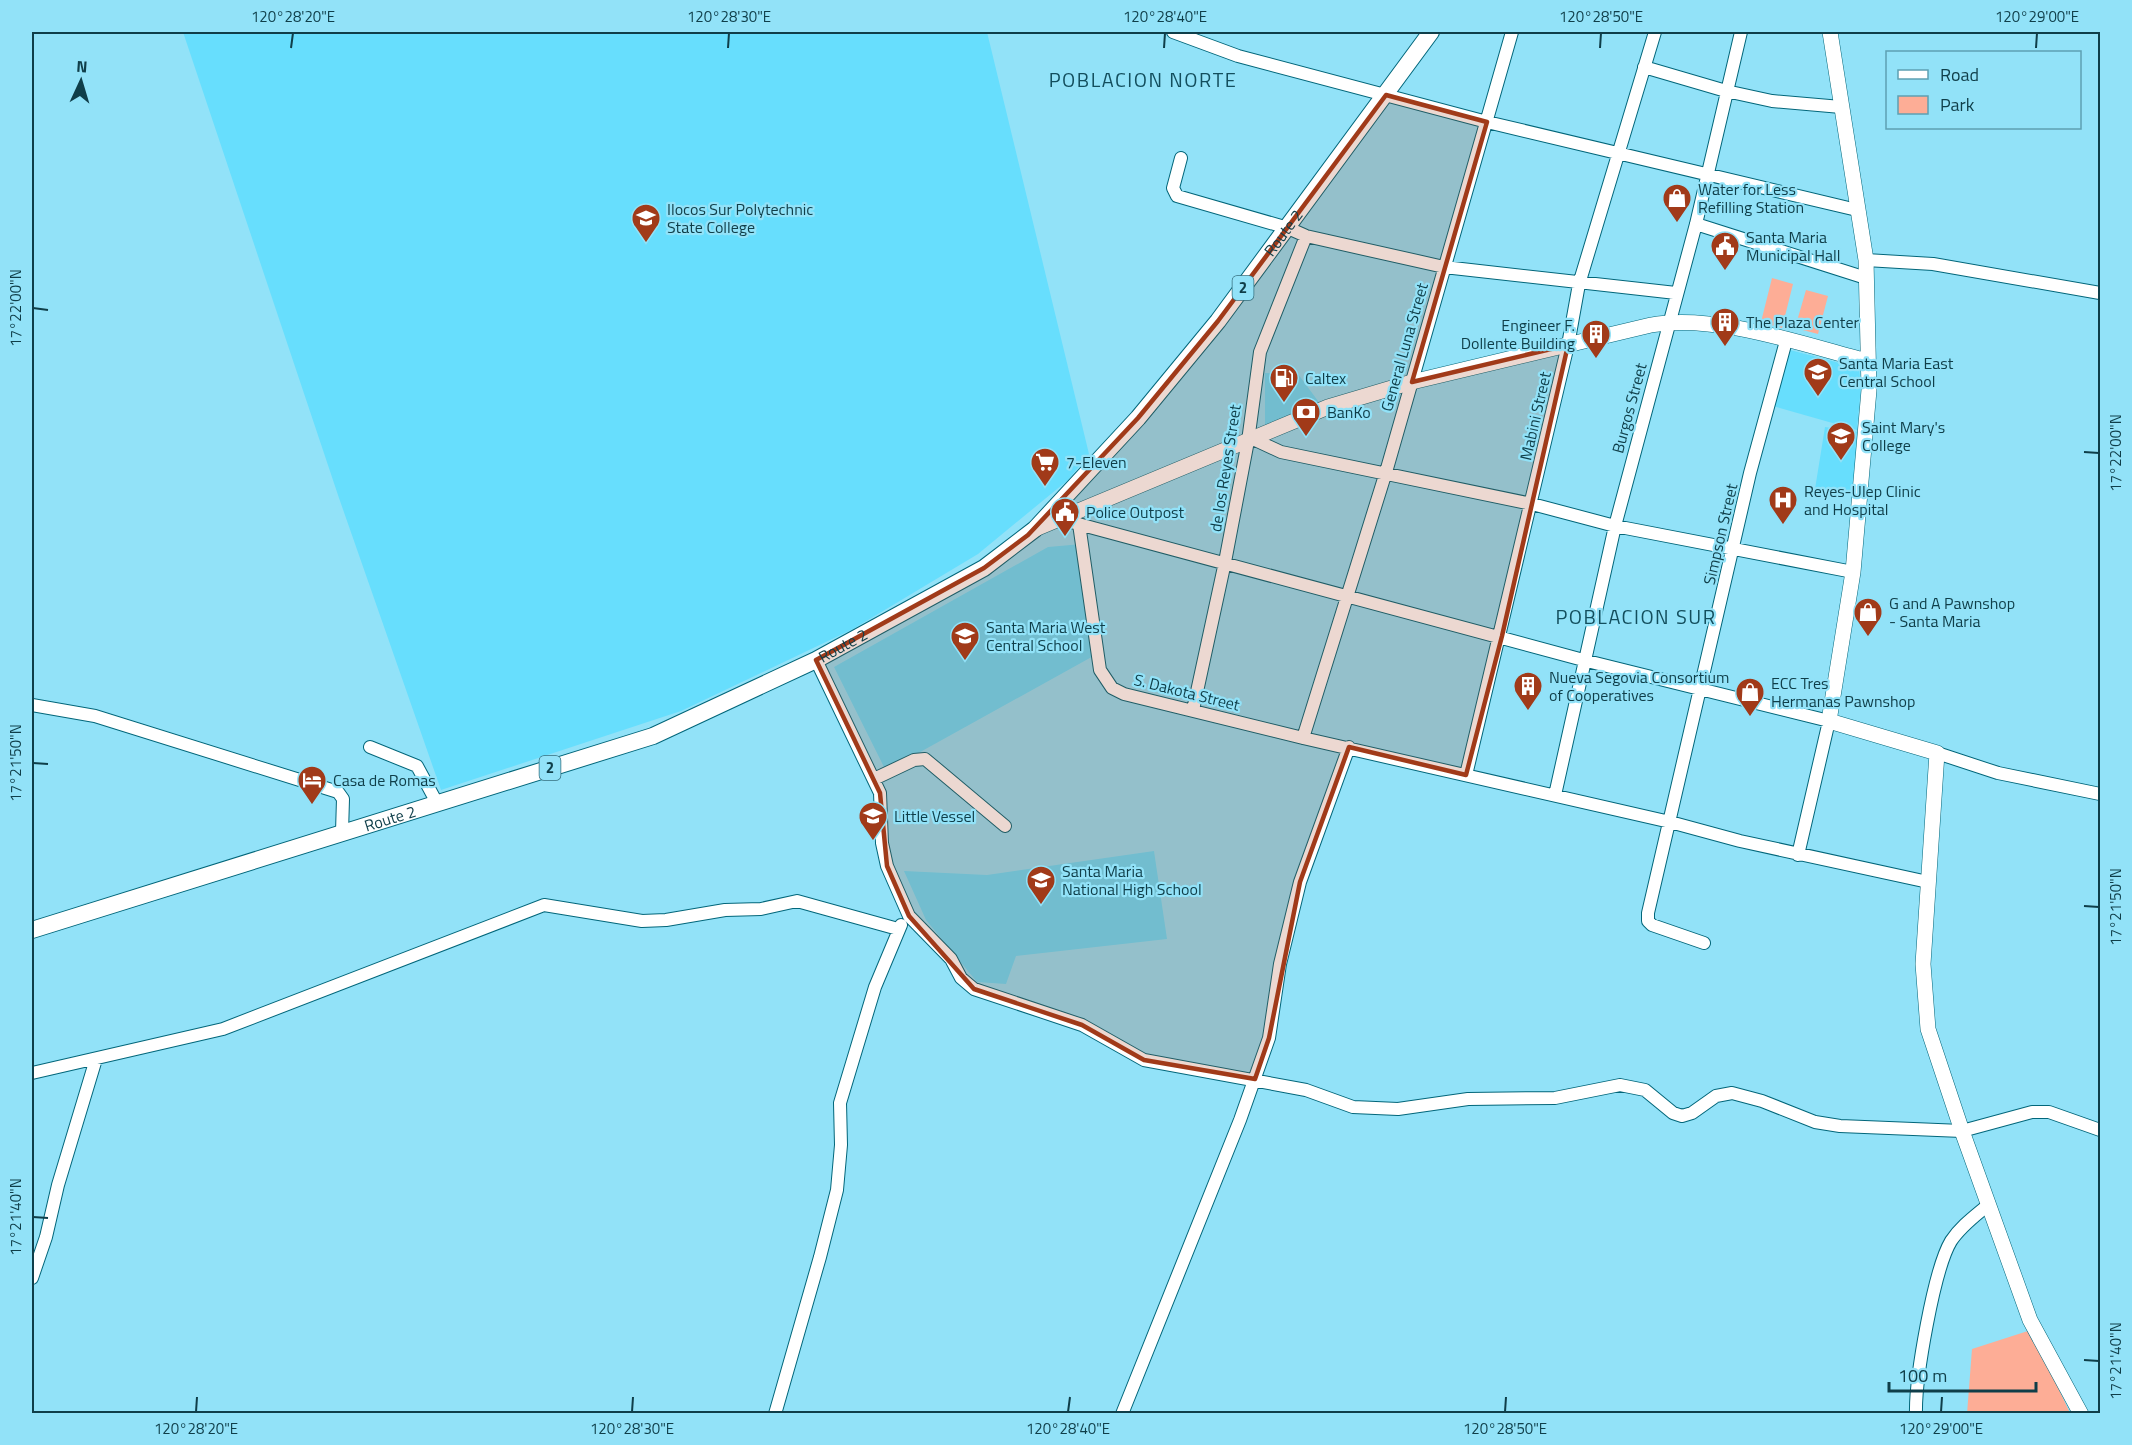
<svg xmlns="http://www.w3.org/2000/svg" width="2132" height="1445" font-family="'Titillium Web',sans-serif">
	<style>
		.built { fill: #67defd }
		.green { fill: #fdad96 }
		.lines { fill: none; stroke-linecap: round; stroke-linejoin: round }
		.minor-casing { stroke: #02667a; stroke-width: 14 }
		.major-casing { stroke: #02667a; stroke-width: 16 }
		.highway-casing { stroke: #02667a; stroke-width: 18 }
		.minor { stroke: #fff; stroke-width: 12 }
		.major { stroke: #fff; stroke-width: 15 }
		.highway { stroke: #fff; stroke-width: 16 }
		.marked { fill: #a13a19; fill-opacity: 0.2; stroke: #a13a19; stroke-width: 4.5; stroke-linejoin: round }
		.ticks { fill: none; stroke: #0f3e49; stroke-width: 2 }
		.labels { text-anchor: middle; stroke-width: 4.5; stroke-linejoin: round; paint-order: stroke }
		.shield { fill: #92e2f8; stroke: #366f7e; stroke-width: 1.5 }
		.shield-label { font-size: 15px; font-weight: bold; fill: #0f3e49 }
		.poi-label { font-size: 16px; fill: #0f3e49; stroke: #92e2f8; text-anchor: start }
		.street-label { font-size: 16px; fill: #0f3e49; stroke: #92e2f8 }
		.quarter-label { font-size: 20px; letter-spacing: 1.5px; fill: #134e5d; stroke: #92e2f8 }
		.neatline { fill: none; stroke: #0f3e49; stroke-width: 2 }
		.ticks-label { font-size: 15px; text-anchor: middle; fill: #0f3e49 }
	</style>
	<rect width="100%" height="100%" fill="#92e2f8"/>
	<path class="built" d="M 183,32 L 987,32 L 1089,454 L 1068,480 L 978,554 L 853,629 L 681,711 L 441,790 L 339,498 Z
		M 1790,350 L 1859,368 L 1861,387 L 1857,430 L 1773,406 Z
		M 1265,373 L 1298,374 L 1321,405 L 1265,431 Z
		M 1825,427 L 1865,433 L 1859,496 L 1815,489 Z
		M 1082,544 L 1097,654 L 886,771 L 834,667 L 1048,547 Z
		M 1154,851 L 1167,939 L 1016,956 L 1006,984 L 977,982 L 926,920 L 904,871 L 987,875 Z"/>
	<path class="green" d="M 1772,278 L 1793,284 L 1782,328 L 1761,322 Z
		M 1806,290 L 1828,296 L 1818,334 L 1795,328 Z
		M 2031,1330 L 2070,1413 L 1967,1414 L 1972,1349 Z"/>
	<g class="lines">
		<g class="minor-casing">
			<path id="minor" d="M 1173,32 L 1238,56 L 1487,122 L 1857,210
				M 1644,67 L 1726,91 L 1772,101 L 1841,107
				M 1181,158 L 1173,188 L 1177,196 L 1288,228 L 1306,236 L 1444,267 L 1676,293
				M 1696,224 L 1866,278
				M 1866,260 L 1933,264 L 2100,293
				M 1253,439 L 1281,452 L 1532,504 L 1615,526 L 1853,572
				M 1071,522 L 1587,661 L 1829,721 L 1798,855
				M 1079,524 L 1100,670 L 1112,688 L 1124,694 L 1303,738 L 1670,822 L 1740,841 L 1928,882
				M 816,660 L 880,793 L 882,843 L 887,866 L 909,916 L 951,959 L 961,978 L 974,989 L 1082,1025 L 1144,1060 L 1306,1090 L 1353,1107 L 1398,1109 L 1468,1099 L 1555,1098 L 1620,1085 L 1645,1090 L 1673,1113 L 1682,1116 L 1692,1113 L 1716,1096 L 1732,1093 L 1762,1101 L 1815,1122 L 1840,1126 L 1962,1131 L 2032,1112 L 2049,1112 L 2100,1130
				M 32,705 L 95,716 L 338,792 L 343,799 L 342,832
				M 1193,710 L 1225,562 L 1248,441 L 1260,352 L 1306,236
				M 1303,738 L 1386,472 L 1512,32
				M 370,747 L 417,766 L 437,803
				M 1937,753 L 1998,773 L 2100,794
				M 1466,775 L 1568,345 L 1579,284 L 1655,32
				M 874,779 L 914,760 L 925,759 L 1005,826
				M 1555,795 L 1615,526 L 1696,224 L 1741,32
				M 1704,943 L 1652,925 L 1648,921 L 1648,913 L 1750,473 L 1786,341
				M 32,1073 L 223,1029 L 544,905 L 642,921 L 666,920 L 725,910 L 761,909 L 797,901 L 898,929
				M 32,1278 L 46,1237 L 58,1185 L 96,1059
				M 775,1414 L 820,1257 L 837,1190 L 841,1145 L 840,1103 L 875,987 L 901,925
				M 1122,1414 L 1240,1120 L 1269,1038 L 1280,964 L 1300,882 L 1349,747
				M 1916,1414 C 1915,1379 1934,1269 1951,1241 C 1961,1226 1975,1216 1988,1205"/>
		</g>
		<g class="major-casing">
			<path id="major" d="M 1830,32 L 1866,260 L 1869,390 L 1853,572 L 1829,721 L 1937,753 L 1923,964 L 1928,1029 L 1962,1131 L 2030,1320 L 2081,1414
				M 1035,529 L 1328,407 L 1412,382 L 1651,325 C 1715,313 1804,345 1867,361"/>
		</g>
		<g class="highway-casing">
			<g id="highway">
				<path id="s1" d="M 32,930 L 653,736 L 816,660 L 984,568 L 1035,529 L 1138,418 L 1218,321 L 1431,32"/>
			</g>
		</g>
		<use href="#minor" class="minor"/>
		<use href="#major" class="major"/>
		<use href="#highway" class="highway"/>
	</g>
	<path class="marked" d="M 1386,95 L 1487,122 L 1412,382 L 1568,345 L 1502,636 L 1466,775 L 1349,747 L 1300,882 L 1269,1038 L 1255,1079 L 1144,1060 L 1082,1025 L 974,989 L 909,916 L 887,866 L 880,793 L 816,660 L 984,568 L 1028,535 L 1138,418 L 1218,321 Z"/>
	<path class="ticks" d="M 291,48 L 293,33M 728,48 L 729,33M 1164,48 L 1165,33M 1600,48 L 1601,33M 2036,48 L 2037,33M 33,308 L 48,310M 2084,452 L 2099,453M 33,763 L 48,764M 2084,906 L 2099,907M 33,1217 L 48,1218M 2084,1360 L 2099,1361M 196,1412 L 197,1397M 632,1412 L 633,1397M 1068,1412 L 1070,1397M 1505,1412 L 1506,1397M 1941,1412 L 1942,1397"/>
	<defs>
		<g id="shop-pin" transform="scale(1.5)"><path d="M0 17L-7.5 6A9.5 9.5 0 1 1 7.5 6Z" fill="#a13a19" stroke="#92e2f8"/><path d="M-5-2.5h2.3a2.7 3.5 0 0 1 5.4 0H5L5.5 6h-11ZM-1.5-2.5h3a1.5 2.3 0 0 0-3 0Z" fill="#fff"/></g>
		<g id="university-pin" transform="scale(1.5)"><path d="M0 17L-7.5 6A9.5 9.5 0 1 1 7.5 6Z" fill="#a13a19" stroke="#92e2f8"/><path d="M0-5L7-2L0 1L-7-2ZM-4 1L0 2.5L4 1V4Q0 6-4 4Z" fill="#fff"/></g>
		<g id="civic-pin" transform="scale(1.5)"><path d="M0 17L-7.5 6A9.5 9.5 0 1 1 7.5 6Z" fill="#a13a19" stroke="#92e2f8"/><path d="M-.6-6.5H3V-4.5H.6V-3L4-1V1h2V6H-6V1h2V-1L-.6-3ZM-1.2 2.5V6h2.4V2.5Z" fill="#fff"/></g>
		<g id="building-pin" transform="scale(1.5)"><path d="M0 17L-7.5 6A9.5 9.5 0 1 1 7.5 6Z" fill="#a13a19" stroke="#92e2f8"/><path d="M-4-6H4V6H1V3H-1V6H-4ZM-2.5-4.3h1.7v1.8h-1.7ZM.8-4.3h1.7v1.8H.8ZM-2.5-1h1.7V.8h-1.7ZM.8-1h1.7V.8H.8Z" fill="#fff"/></g>
		<g id="school-pin" transform="scale(1.5)"><path d="M0 17L-7.5 6A9.5 9.5 0 1 1 7.5 6Z" fill="#a13a19" stroke="#92e2f8"/><path d="M0-5L7-2L0 1L-7-2ZM-4 1L0 2.5L4 1V4Q0 6-4 4Z" fill="#fff"/></g>
		<g id="fuel-pin" transform="scale(1.5)"><path d="M0 17L-7.5 6A9.5 9.5 0 1 1 7.5 6Z" fill="#a13a19" stroke="#92e2f8"/><path d="M-5.5-6h7V0h2V4h1.3V-2.5L3-4.5l.8-.8L6-3V5H2.5V1h-1V6h-7ZM-4.2-4.7v3.2H.2V-4.7Z" fill="#fff"/></g>
		<g id="bank-pin" transform="scale(1.5)"><path d="M0 17L-7.5 6A9.5 9.5 0 1 1 7.5 6Z" fill="#a13a19" stroke="#92e2f8"/><path d="M-6-4H6V4H-6ZM0-2.3a2.3 2.3 0 1 0 0 4.6a2.3 2.3 0 1 0 0-4.6Z" fill="#fff"/></g>
		<g id="supermarket-pin" transform="scale(1.5)"><path d="M0 17L-7.5 6A9.5 9.5 0 1 1 7.5 6Z" fill="#a13a19" stroke="#92e2f8"/><path d="M-6-5.5h2.5l.6 2H6L4.5 2H-2.5L-4.4-4H-6ZM-1.5 3.2a1.3 1.3 0 1 0 .1 0ZM3 3.2a1.3 1.3 0 1 0 .1 0Z" fill="#fff"/></g>
		<g id="hospital-pin" transform="scale(1.5)"><path d="M0 17L-7.5 6A9.5 9.5 0 1 1 7.5 6Z" fill="#a13a19" stroke="#92e2f8"/><path d="M-5-5h3v3.5h4V-5h3V5h-3V1.5h-4V5h-3Z" fill="#fff"/></g>
		<g id="hotel-pin" transform="scale(1.5)"><path d="M0 17L-7.5 6A9.5 9.5 0 1 1 7.5 6Z" fill="#a13a19" stroke="#92e2f8"/><path d="M-6-4.5h1.5V1H6V5H4.5V3h-9V5H-6ZM-4 0a1.8 1.8 0 1 1 3.6 0ZM.5 0V-2.5h3Q6-2.5 6 0Z" fill="#fff"/></g>
	</defs>
	<g fill-rule="evenodd">
		<use href="#shop-pin" x="1677" y="198"/>
		<use href="#university-pin" x="646" y="218"/>
		<use href="#civic-pin" x="1725" y="246"/>
		<use href="#building-pin" x="1725" y="322"/>
		<use href="#building-pin" x="1596" y="334"/>
		<use href="#school-pin" x="1818" y="372"/>
		<use href="#fuel-pin" x="1284" y="378"/>
		<use href="#bank-pin" x="1306" y="412"/>
		<use href="#university-pin" x="1841" y="436"/>
		<use href="#supermarket-pin" x="1045" y="462"/>
		<use href="#hospital-pin" x="1783" y="500"/>
		<use href="#civic-pin" x="1065" y="512"/>
		<use href="#shop-pin" x="1868" y="612"/>
		<use href="#school-pin" x="965" y="636"/>
		<use href="#building-pin" x="1528" y="686"/>
		<use href="#shop-pin" x="1750" y="692"/>
		<use href="#hotel-pin" x="312" y="780"/>
		<use href="#school-pin" x="873" y="816"/>
		<use href="#school-pin" x="1041" y="880"/>
	</g>
	<g class="labels">
		<g class="shield">
			<rect x="1232.5" y="276" width="21" height="24" rx="4.5"/>
			<rect x="539.5" y="756" width="21" height="24" rx="4.5"/>
		</g>
		<g class="shield-label">
			<text x="1243" y="293">2</text>
			<text x="550" y="773">2</text>
		</g>
		<g class="poi-label">
			<text x="1698" y="195">Water for Less<tspan x="1698" dy="18">Refilling Station</tspan></text>
			<text x="667" y="215">Ilocos Sur Polytechnic<tspan x="667" dy="18">State College</tspan></text>
			<text x="1746" y="243">Santa Maria<tspan x="1746" dy="18">Municipal Hall</tspan></text>
			<text x="1746" y="328">The Plaza Center</text>
			<text x="1575" y="331" text-anchor="end">Engineer F.<tspan x="1575" dy="18">Dollente Building</tspan></text>
			<text x="1839" y="369">Santa Maria East<tspan x="1839" dy="18">Central School</tspan></text>
			<text x="1305" y="384">Caltex</text>
			<text x="1327" y="418">BanKo</text>
			<text x="1862" y="433">Saint Mary's<tspan x="1862" dy="18">College</tspan></text>
			<text x="1066" y="468">7-Eleven</text>
			<text x="1804" y="497">Reyes-Ulep Clinic<tspan x="1804" dy="18">and Hospital</tspan></text>
			<text x="1086" y="518">Police Outpost</text>
			<text x="1889" y="609">G and A Pawnshop<tspan x="1889" dy="18">- Santa Maria</tspan></text>
			<text x="986" y="633">Santa Maria West<tspan x="986" dy="18">Central School</tspan></text>
			<text x="1549" y="683">Nueva Segovia Consortium<tspan x="1549" dy="18">of Cooperatives</tspan></text>
			<text x="1771" y="689">ECC Tres<tspan x="1771" dy="18">Hermanas Pawnshop</tspan></text>
			<text x="333" y="786">Casa de Romas</text>
			<text x="894" y="822">Little Vessel</text>
			<text x="1062" y="877">Santa Maria<tspan x="1062" dy="18">National High School</tspan></text>
		</g>
		<g class="street-label">
			<text dy="6" stroke="none"><textPath href="#s1" startOffset="1473">Route 2</textPath></text>
			<text transform="translate(1404 347) rotate(-74)" y="6">General Luna Street</text>
			<text transform="translate(1629 408) rotate(-75)" y="6">Burgos Street</text>
			<text transform="translate(1535 416) rotate(-77)" y="6">Mabini Street</text>
			<text transform="translate(1225 468) rotate(-81)" y="6">de los Reyes Street</text>
			<text transform="translate(1720 534) rotate(-77)" y="6">Simpson Street</text>
			<text dy="6" stroke="none"><textPath href="#s1" startOffset="861">Route 2</textPath></text>
			<text transform="translate(1187 692) rotate(14)" y="6">S. Dakota Street</text>
			<text dy="6" stroke="none"><textPath href="#s1" startOffset="375">Route 2</textPath></text>
		</g>
		<g class="quarter-label">
			<text x="1143" y="87">POBLACION NORTE</text>
			<text x="1636" y="624">POBLACION SUR</text>
		</g>
	</g>
	<rect width="2132" height="1445" fill="none" stroke="#92e2f8" stroke-width="66"/>
	<rect x="1886" y="51" width="195" height="78" fill="#92e2f8" stroke="#5ea0b2" stroke-width="1.5"/>
	<rect x="1898" y="70" width="30" height="9" fill="#ffffff" stroke="#5ea0b2" stroke-width="1.5"/>
	<text x="1940" y="81" font-size="18" fill="#0f3e49">Road</text>
	<rect x="1898" y="96" width="30" height="18" fill="#fdad96" stroke="#5ea0b2" stroke-width="1.5"/>
	<text x="1940" y="111" font-size="18" fill="#0f3e49">Park</text>
	<g transform="translate(81 81) rotate(4)" stroke="#92e2f8" stroke-width="4.5" paint-order="stroke">
	<path d="M0-4.5L10 22L0 15L-10 22Z" fill="#0f3e49"/>
	<text y="-9" font-size="16" font-weight="bold" text-anchor="middle" fill="#0f3e49">N</text>
	</g>
	<path d="M1889 1382v9h147v-9" fill="none" stroke="#0f3e49" stroke-width="3"/>
	<text x="1898" y="1382" font-size="18" fill="#0f3e49" stroke="#92e2f8" stroke-width="4.5" paint-order="stroke">100 m</text>
	<rect x="33" y="33" width="2066" height="1379" class="neatline"/>
	<g class="ticks-label">
		<text x="293" y="22">120°28'20"E</text>
		<text x="729" y="22">120°28'30"E</text>
		<text x="1165" y="22">120°28'40"E</text>
		<text x="1601" y="22">120°28'50"E</text>
		<text x="2037" y="22">120°29'00"E</text>
		<text transform="translate(16 308) rotate(-90)" y="5">17°22'00"N</text>
		<text transform="translate(2116 453) rotate(-90)" y="5">17°22'00"N</text>
		<text transform="translate(16 763) rotate(-90)" y="5">17°21'50"N</text>
		<text transform="translate(2116 907) rotate(-90)" y="5">17°21'50"N</text>
		<text transform="translate(16 1217) rotate(-90)" y="5">17°21'40"N</text>
		<text transform="translate(2116 1361) rotate(-90)" y="5">17°21'40"N</text>
		<text x="196" y="1434">120°28'20"E</text>
		<text x="632" y="1434">120°28'30"E</text>
		<text x="1068" y="1434">120°28'40"E</text>
		<text x="1505" y="1434">120°28'50"E</text>
		<text x="1941" y="1434">120°29'00"E</text>
	</g>
</svg>
